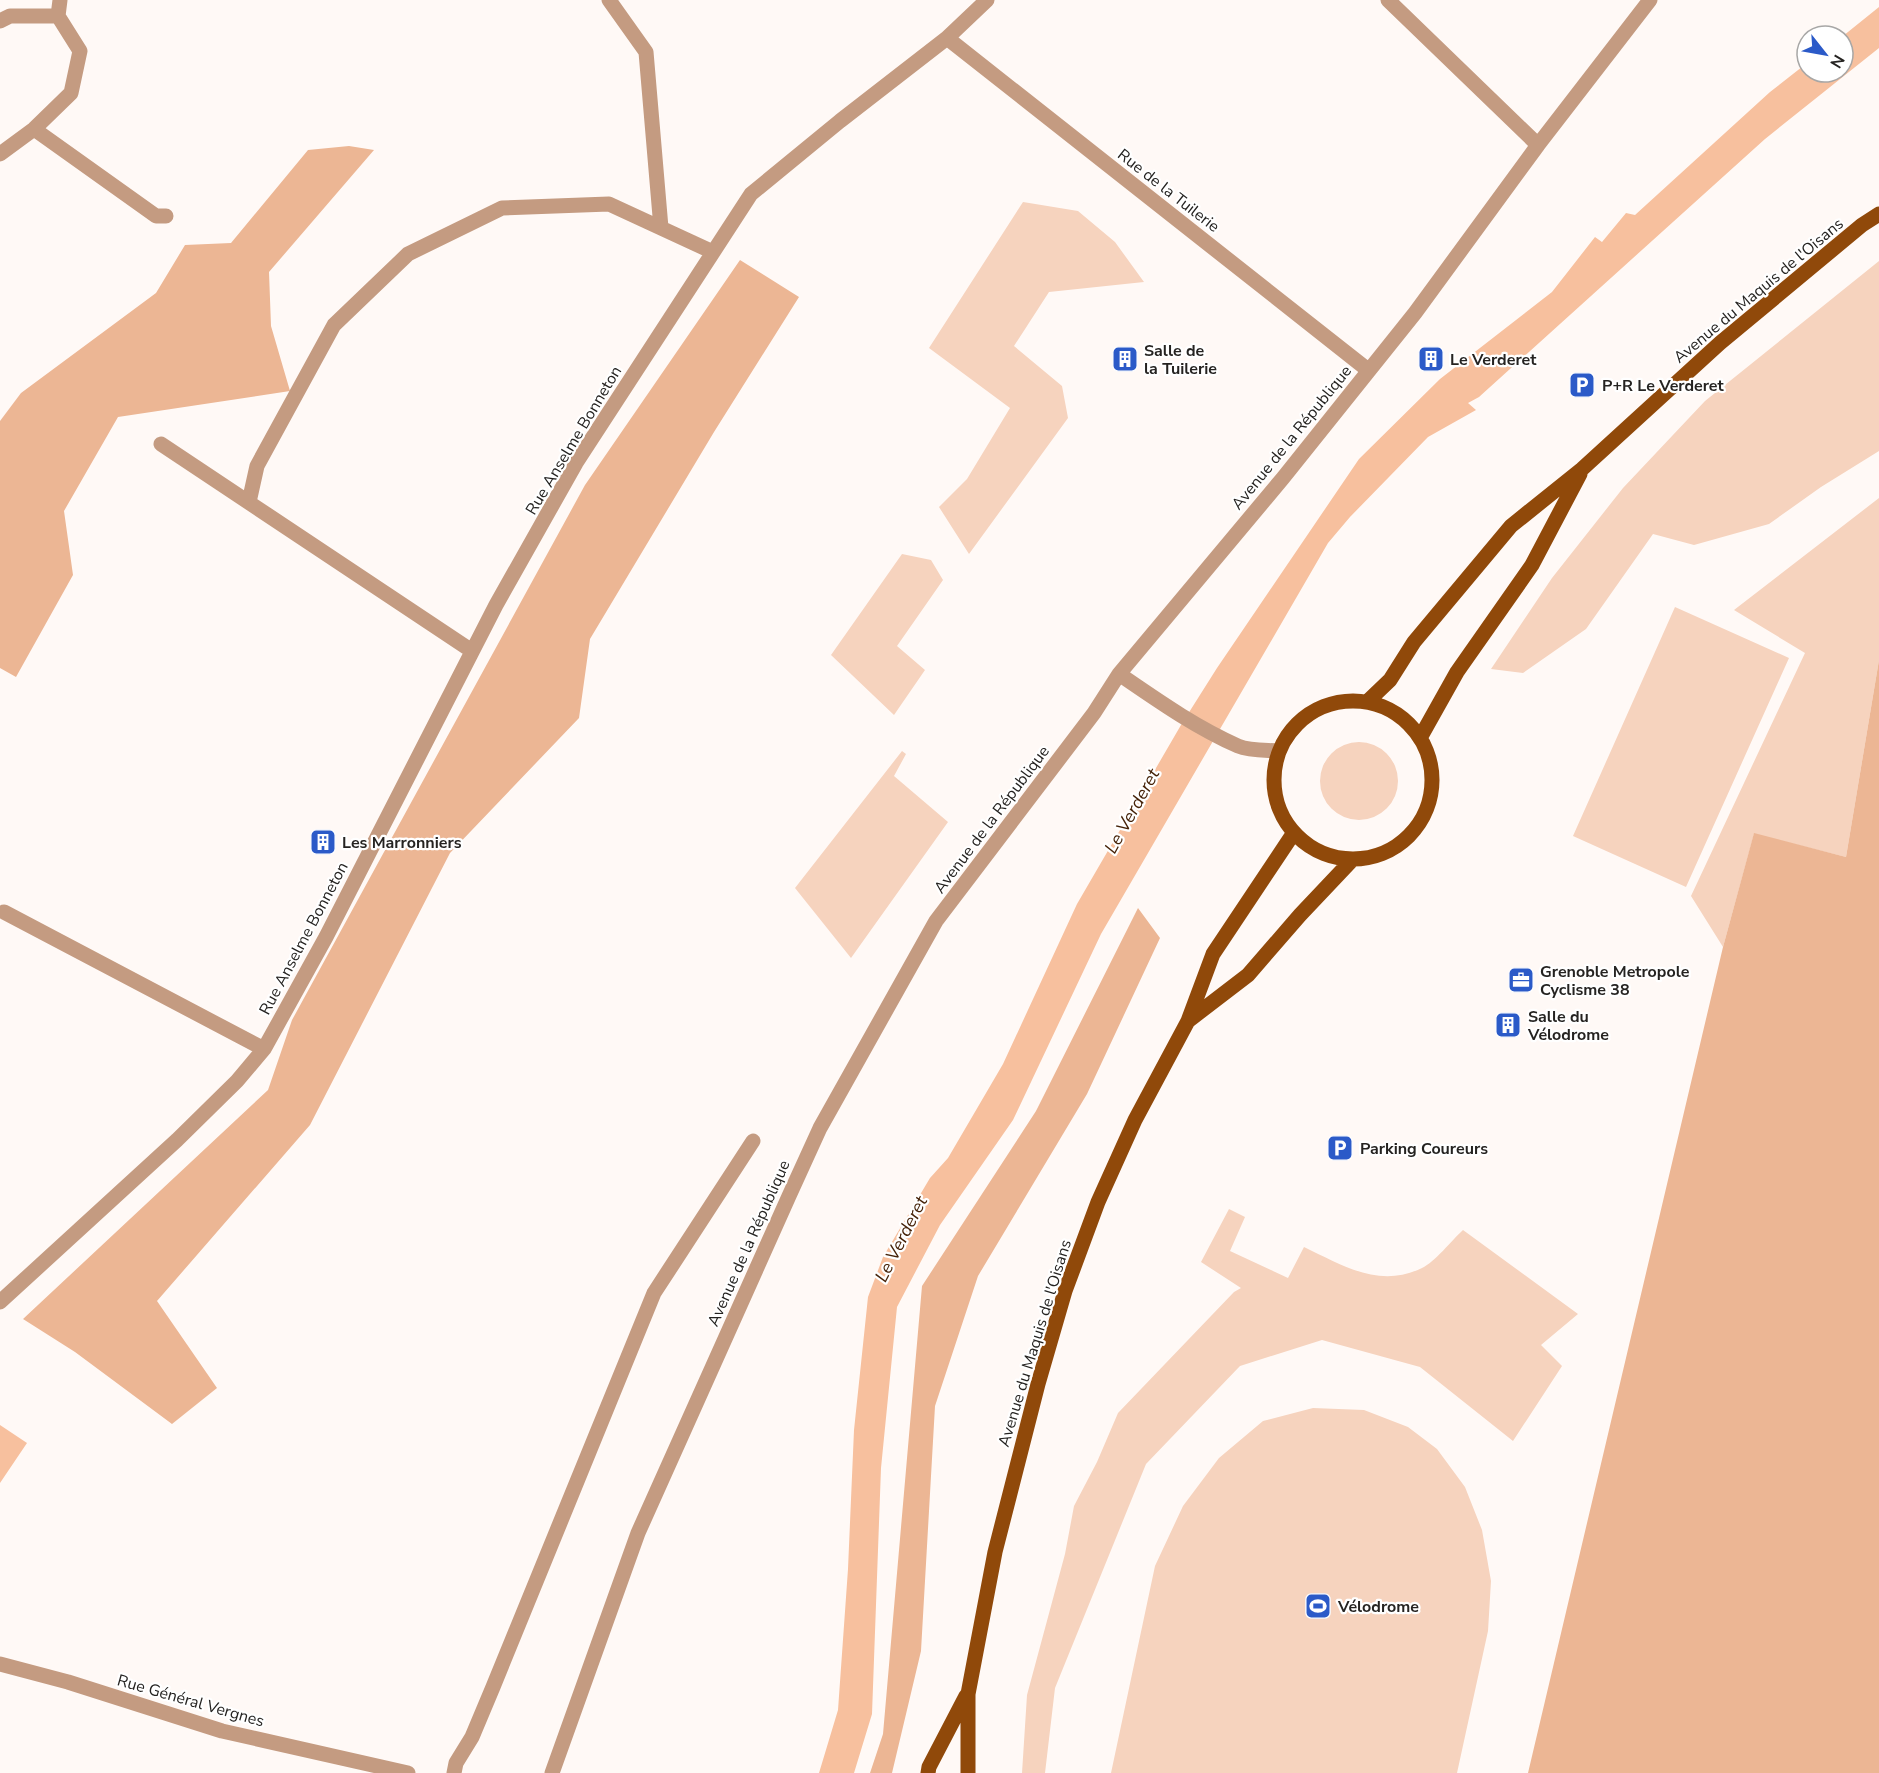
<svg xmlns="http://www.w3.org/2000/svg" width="1879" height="1773" font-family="'Nunito Sans',sans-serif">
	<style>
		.green { fill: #f6d3be }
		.forest { fill: #ecb694 }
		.water { fill: #f7c09e }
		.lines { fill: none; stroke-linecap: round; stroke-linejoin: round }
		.minor { stroke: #c49b81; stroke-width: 15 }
		.major { stroke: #90490a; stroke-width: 15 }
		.labels { text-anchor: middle; stroke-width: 4.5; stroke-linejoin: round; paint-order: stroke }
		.street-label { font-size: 16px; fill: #252321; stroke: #fff }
		.poi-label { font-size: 16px; font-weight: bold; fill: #252321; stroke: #fff; text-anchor: start }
		.water-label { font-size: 18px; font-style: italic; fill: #462309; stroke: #fff }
	</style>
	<rect width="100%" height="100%" fill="#fff9f6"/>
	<path class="green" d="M 1023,202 L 1078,211 L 1115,242 L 1144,282 L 1049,292 L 1014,346 L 1062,386 L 1068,418 L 969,554 L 939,507 L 967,479 L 1010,408 L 929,348 Z
		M 1879,261 L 1879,451 L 1821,487 L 1769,524 L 1694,545 L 1653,534 L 1586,629 L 1523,673 L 1491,669 L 1552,578 L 1623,488 L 1705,401 Z
		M 1879,498 L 1879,660 L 1846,857 L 1754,834 L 1723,947 L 1691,896 L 1805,653 L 1734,610 Z
		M 902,554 L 931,560 L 943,580 L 897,646 L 925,670 L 894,715 L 831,655 Z
		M 1675,607 L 1789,658 L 1686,887 L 1573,836 Z
		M1320 781a39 39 0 1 1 78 0a39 39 0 1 1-78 0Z
		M 902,751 L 906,754 L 894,776 L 948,822 L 851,958 L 795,888 Z
		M 1229,1209 L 1245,1217 L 1230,1251 L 1288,1278 L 1304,1247 C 1342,1265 1379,1289 1422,1268 C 1435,1262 1451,1241 1463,1230 L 1578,1314 L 1541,1345 L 1562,1366 L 1513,1441 L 1420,1367 L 1322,1340 L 1240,1366 L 1146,1464 L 1055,1688 L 1045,1773 L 1022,1773 L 1027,1695 L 1065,1554 L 1074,1506 L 1097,1462 L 1118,1413 L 1234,1292 L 1241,1288 L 1201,1262 Z
		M 1313,1408 L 1364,1410 L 1408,1427 L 1437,1449 L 1465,1487 L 1482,1530 L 1491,1581 L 1488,1631 L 1457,1773 L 1111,1773 L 1155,1566 L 1183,1506 L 1219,1458 L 1263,1421 Z"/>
	<path class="forest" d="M 349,146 L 374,150 L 269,272 L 271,326 L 290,391 L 118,417 L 64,511 L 73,575 L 16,677 L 0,668 L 0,421 L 21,393 L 156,293 L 185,245 L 231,243 L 308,150 Z
		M 740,260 L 799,297 L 714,432 L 590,639 L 579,718 L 450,853 L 310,1125 L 157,1301 L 217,1388 L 172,1424 L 75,1352 L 23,1319 L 268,1090 L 292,1020 L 585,485 Z
		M 1879,660 L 1879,1773 L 1528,1773 L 1723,947 L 1754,833 L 1846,857 Z
		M 1138,908 L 1160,938 L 1087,1094 L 978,1276 L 935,1406 L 921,1651 L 892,1773 L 870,1773 L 883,1734 L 922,1286 L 1036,1111 Z"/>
	<path class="water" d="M 1879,7 L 1879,48 L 1765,139 L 1479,397 L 1468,403 L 1476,410 L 1428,437 L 1350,517 L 1328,543 L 1101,934 L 1013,1120 L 940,1225 L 897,1307 L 881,1468 L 872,1714 L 854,1773 L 819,1773 L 838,1710 L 848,1569 L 854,1430 L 868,1297 L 883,1257 L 930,1178 L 948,1158 L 1003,1064 L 1077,904 L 1181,725 L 1217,668 L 1359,459 L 1440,379 L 1552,292 L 1595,237 L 1602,242 L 1626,213 L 1635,215 L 1770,92 L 1807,63 L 1807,72 L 1843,72 L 1843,36 Z
		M 0,1425 L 27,1443 L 0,1483 Z"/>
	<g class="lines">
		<path class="minor" d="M 609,0 L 646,52 L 661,228
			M 1388,0 L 1538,145
			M 58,16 L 60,0
			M 0,21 L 10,16 L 58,16 L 80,51 L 71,93 L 34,129 L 0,154
			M 947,38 L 1368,370
			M 34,129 L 156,216 L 166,216
			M 161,444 L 472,651
			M 249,502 L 257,466 L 334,325 L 408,254 L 502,208 L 609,204 L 713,252
			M 1119,674 C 1157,700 1195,727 1238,746 C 1250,751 1265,750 1279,751
			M 4,912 L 264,1049
			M 0,1302 L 177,1140 L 237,1081 L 264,1049 L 326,937 L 496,605 L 576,463 L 751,194 L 840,121 L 947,38 L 987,0
			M 0,1664 L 68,1682 L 222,1731 L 408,1773
			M 454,1773 L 456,1763 L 472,1737 L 493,1687 L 654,1293 L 753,1141
			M 552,1773 L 638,1533 L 789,1196 L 820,1128 L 936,921 L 1094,713 L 1119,674 L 1283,478 L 1415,313 L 1538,145 L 1650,0"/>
		<path class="major" d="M1274 780a79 79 0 1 1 158 0a79 79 0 1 1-158 0Z
			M 1367,702 L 1390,680 L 1414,642 L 1511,526 L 1582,469 L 1720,343 L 1862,225 L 1879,214
			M 1420,738 L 1457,672 L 1532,565 L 1580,474
			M 1188,1021 L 1248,975 L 1300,915 L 1352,860
			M 928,1773 L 929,1767 L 966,1696
			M 968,1773 L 968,1694 L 995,1552 L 1038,1384 L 1065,1291 L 1098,1202 L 1135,1120 L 1188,1021 L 1213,954 L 1293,834"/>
	</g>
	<defs>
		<g id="building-square" transform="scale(1.35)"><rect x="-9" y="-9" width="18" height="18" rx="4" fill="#2b5ac8" stroke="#fff"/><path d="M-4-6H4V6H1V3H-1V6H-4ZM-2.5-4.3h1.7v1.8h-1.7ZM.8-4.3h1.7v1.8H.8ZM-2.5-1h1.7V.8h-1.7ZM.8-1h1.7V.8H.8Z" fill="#fff"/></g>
		<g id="parking-square" transform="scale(1.35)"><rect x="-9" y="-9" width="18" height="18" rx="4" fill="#2b5ac8" stroke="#fff"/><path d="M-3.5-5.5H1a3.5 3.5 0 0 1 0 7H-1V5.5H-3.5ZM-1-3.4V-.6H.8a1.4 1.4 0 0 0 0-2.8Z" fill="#fff"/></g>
		<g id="office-square" transform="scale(1.35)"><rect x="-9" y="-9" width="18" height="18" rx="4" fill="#2b5ac8" stroke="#fff"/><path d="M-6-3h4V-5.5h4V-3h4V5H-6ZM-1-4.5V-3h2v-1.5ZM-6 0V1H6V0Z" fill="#fff"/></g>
		<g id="stadium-square" transform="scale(1.35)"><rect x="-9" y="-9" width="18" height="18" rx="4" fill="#2b5ac8" stroke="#fff"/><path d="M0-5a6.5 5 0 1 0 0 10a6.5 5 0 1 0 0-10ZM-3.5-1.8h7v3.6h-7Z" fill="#fff"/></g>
	</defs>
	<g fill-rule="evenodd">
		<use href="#building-square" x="1125" y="359"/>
		<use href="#building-square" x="1431" y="359"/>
		<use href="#parking-square" x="1582" y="385"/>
		<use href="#building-square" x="323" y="842"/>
		<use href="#office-square" x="1521" y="980"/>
		<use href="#building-square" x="1508" y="1025"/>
		<use href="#parking-square" x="1340" y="1148"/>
		<use href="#stadium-square" x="1318" y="1606"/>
	</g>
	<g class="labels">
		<g class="street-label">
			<text transform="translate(1169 190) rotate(38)" y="6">Rue de la Tuilerie</text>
			<text transform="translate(1758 290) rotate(-40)" y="6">Avenue du Maquis de l'Oisans</text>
			<text transform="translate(1291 437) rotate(-51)" y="6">Avenue de la République</text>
			<text transform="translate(573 440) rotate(-59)" y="6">Rue Anselme Bonneton</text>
			<text transform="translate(991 819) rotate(-53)" y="6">Avenue de la République</text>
			<text transform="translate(303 938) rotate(-62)" y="6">Rue Anselme Bonneton</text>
			<text transform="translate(748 1243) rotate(-66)" y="6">Avenue de la République</text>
			<text transform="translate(1034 1343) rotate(-73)" y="6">Avenue du Maquis de l'Oisans</text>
			<text transform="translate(191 1700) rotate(16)" y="6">Rue Général Vergnes</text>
		</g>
		<g class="poi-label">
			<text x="1144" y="356">Salle de<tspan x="1144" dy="18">la Tuilerie</tspan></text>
			<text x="1450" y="365">Le Verderet</text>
			<text x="1602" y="391">P+R Le Verderet</text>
			<text x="342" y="848">Les Marronniers</text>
			<text x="1540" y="977">Grenoble Metropole<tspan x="1540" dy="18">Cyclisme 38</tspan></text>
			<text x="1528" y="1022">Salle du<tspan x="1528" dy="18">Vélodrome</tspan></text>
			<text x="1360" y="1154">Parking Coureurs</text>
			<text x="1338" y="1612">Vélodrome</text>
		</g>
		<g class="water-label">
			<text transform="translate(1132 811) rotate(-61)" y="6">Le Verderet</text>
			<text transform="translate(901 1239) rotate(-63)" y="6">Le Verderet</text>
		</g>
	</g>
	<g transform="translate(1825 54) rotate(121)"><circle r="28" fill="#ffffff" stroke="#a8a7a6" stroke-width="1.5"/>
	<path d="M0-4.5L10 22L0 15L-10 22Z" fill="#2b5ac8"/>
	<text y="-9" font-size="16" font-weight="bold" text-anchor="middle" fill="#252321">N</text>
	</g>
</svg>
